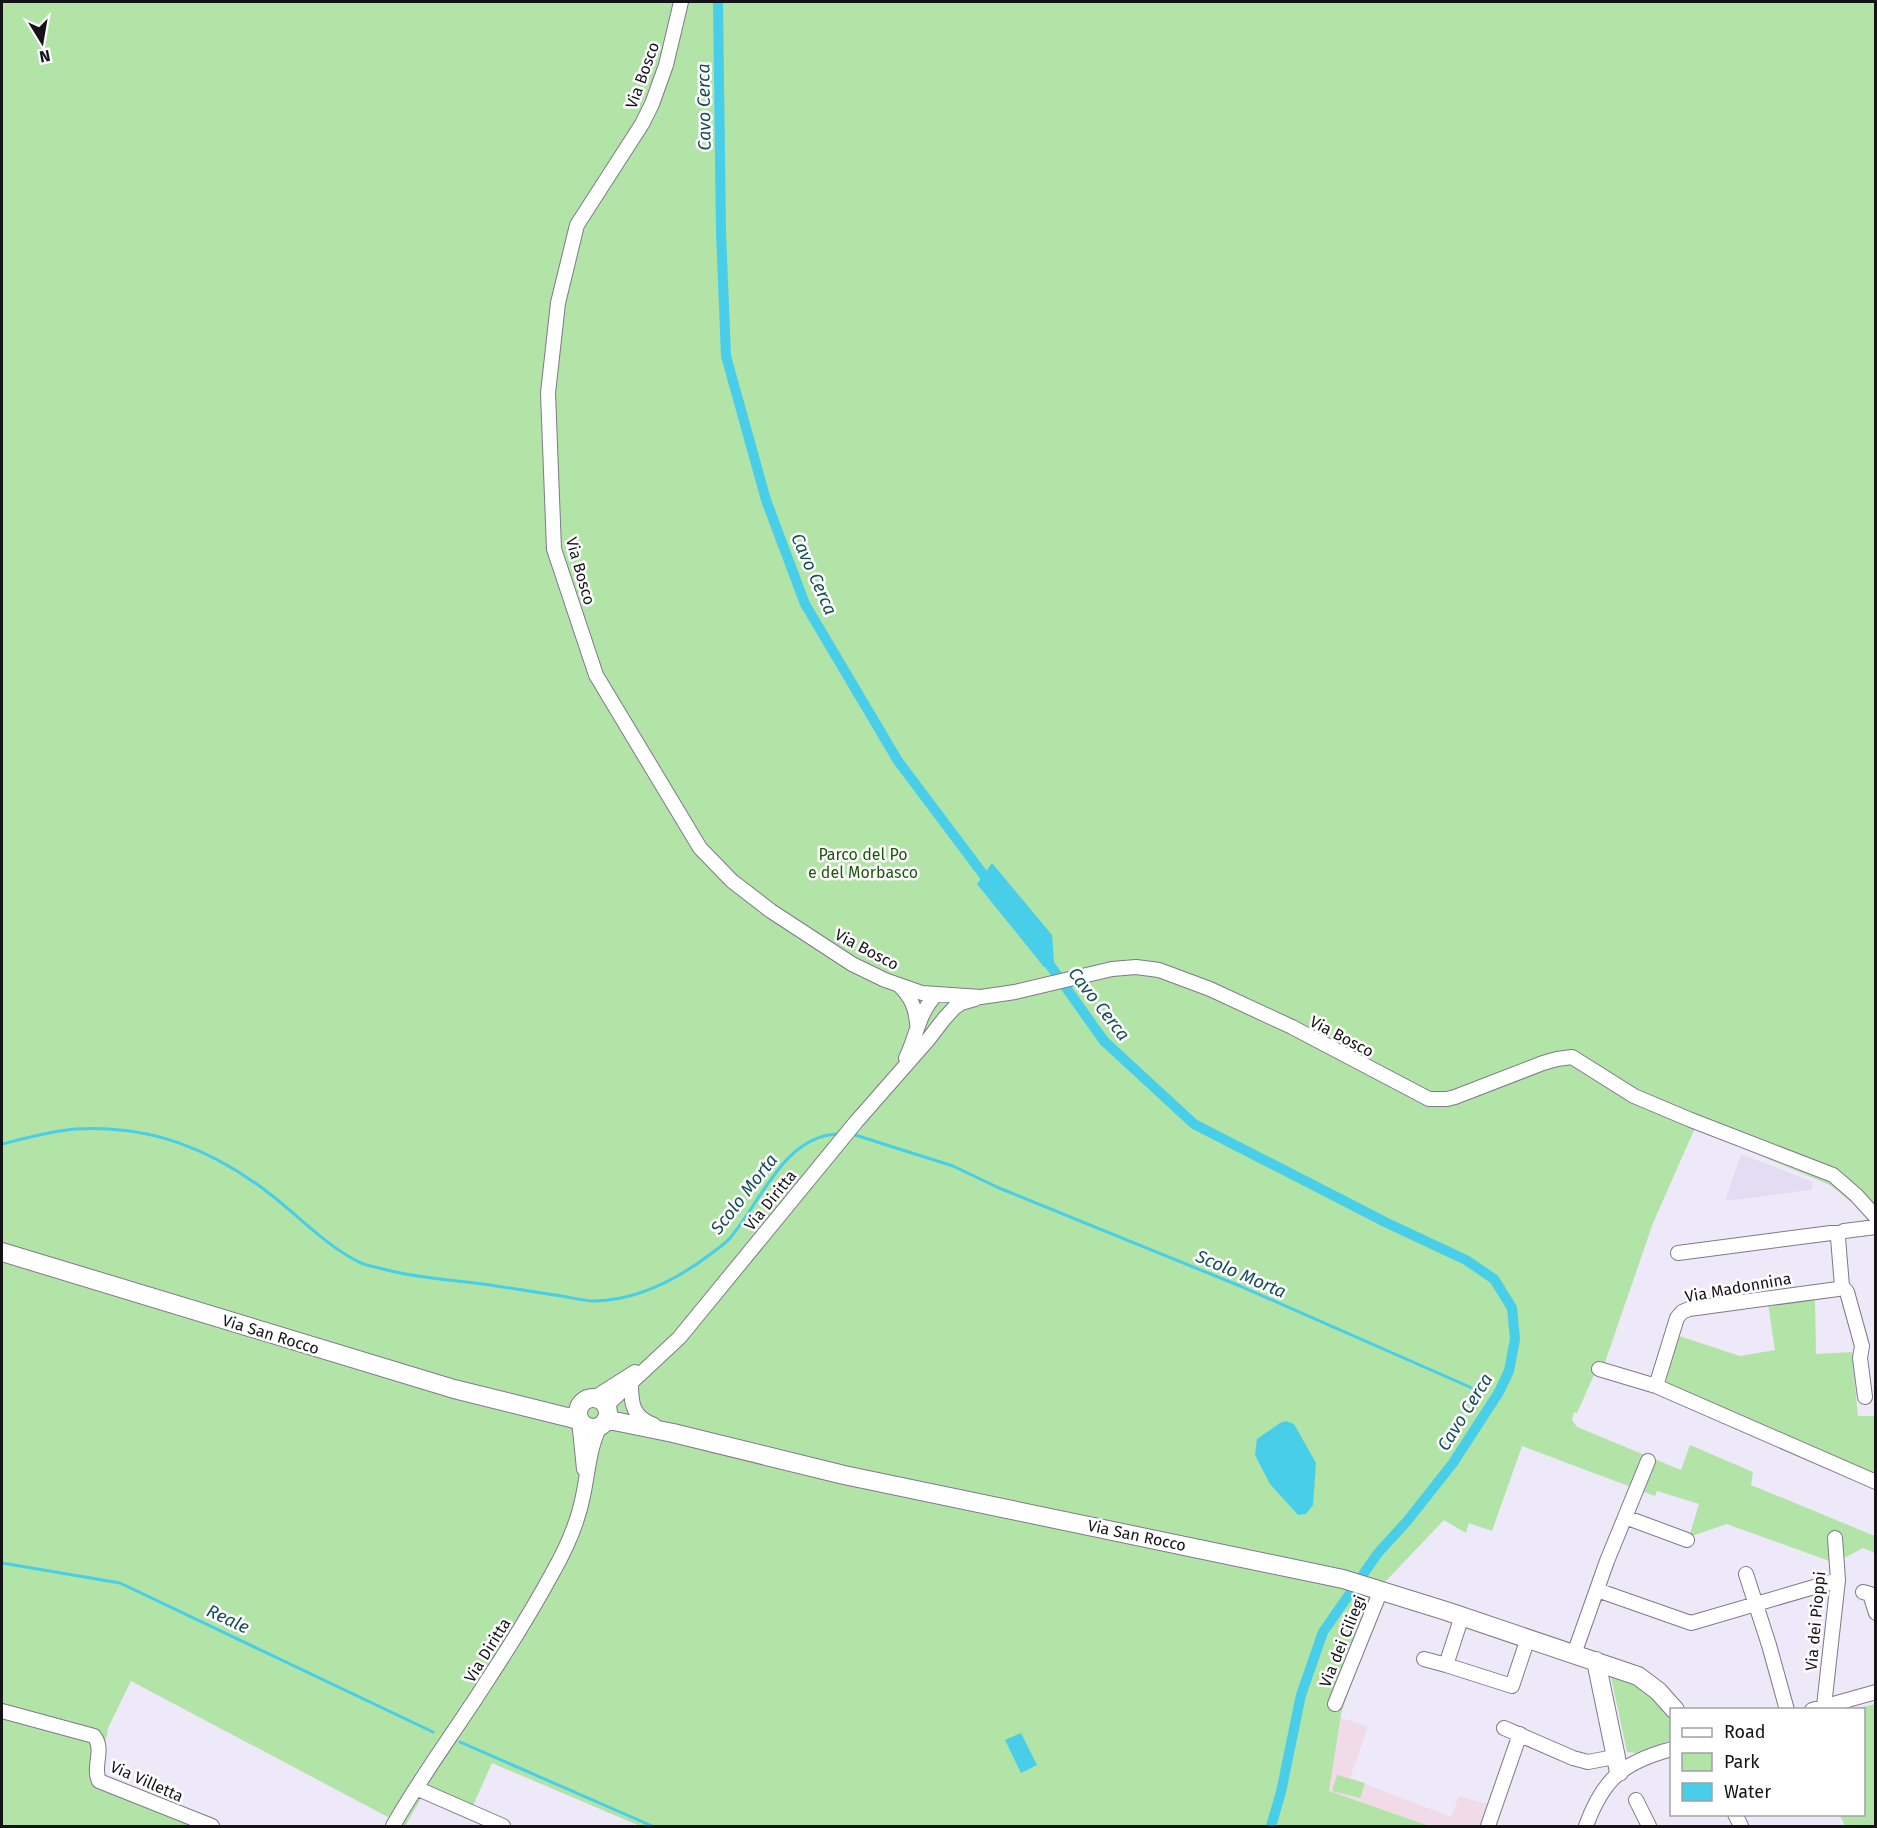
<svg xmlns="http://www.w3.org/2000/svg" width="1877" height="1828" font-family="'Fira Sans',sans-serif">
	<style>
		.built { fill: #e3dcf3 }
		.education { fill: #f1dbe8 }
		.green { fill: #b2e3a7 }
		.water { fill: #48cee9 }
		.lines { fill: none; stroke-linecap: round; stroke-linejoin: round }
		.stream { stroke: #48cee9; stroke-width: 3 }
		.canal { stroke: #48cee9; stroke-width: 10 }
		.minor-casing { stroke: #7e7a88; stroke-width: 16 }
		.major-casing { stroke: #7e7a88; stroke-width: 20 }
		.minor { stroke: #fff; stroke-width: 14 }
		.major { stroke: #fff; stroke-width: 18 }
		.labels { text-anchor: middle; stroke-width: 5; stroke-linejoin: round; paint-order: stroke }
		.street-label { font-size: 16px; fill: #151318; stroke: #fff }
		.park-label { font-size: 16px; fill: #1c560b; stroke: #fff }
		.water-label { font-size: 18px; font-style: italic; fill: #154e59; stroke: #fff }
	</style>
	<rect width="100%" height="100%" fill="#eee9f9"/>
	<path class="built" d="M 1741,1154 L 1813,1182 L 1811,1190 L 1725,1201 Z"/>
	<path class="education" d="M 1320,1710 L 1368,1727 L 1350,1778 L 1451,1817 L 1459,1796 L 1487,1804 L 1480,1826 L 1289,1826 Z"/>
	<path class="green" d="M 2,2 L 1875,2 L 1875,1211 L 1858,1193 L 1851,1202 L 1830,1185 L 1695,1128 L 1653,1223 L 1604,1365 L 1594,1375 L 1577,1413 L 1574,1412 L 1572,1420 L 1577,1427 L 1681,1470 L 1690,1445 L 1753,1472 L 1751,1485 L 1875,1536 L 1875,1553 L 1863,1548 L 1835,1563 L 1727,1524 L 1689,1537 L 1699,1504 L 1657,1491 L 1655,1496 L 1522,1446 L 1492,1531 L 1469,1523 L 1466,1533 L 1444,1520 L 1385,1582 L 1341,1714 L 1329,1791 L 1429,1826 L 640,1826 L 492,1763 L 471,1810 L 426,1790 L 405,1826 L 131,1681 L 108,1728 L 107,1736 L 91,1769 L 96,1782 L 195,1826 L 2,1826 Z
		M 1815,1297 L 1816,1354 L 1852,1352 L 1858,1416 L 1875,1416 L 1875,1476 L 1665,1384 L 1679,1336 L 1740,1356 L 1775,1350 L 1768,1304 Z
		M 1610,1672 C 1635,1684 1653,1697 1671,1718 L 1671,1740 L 1637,1753 L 1627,1752 Z
		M 1875,1704 L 1875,1826 L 1845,1826 L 1840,1815 L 1864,1814 L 1864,1710 L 1855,1709 Z
		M 1337,1775 L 1365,1783 L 1360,1798 L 1332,1791 Z"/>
	<path class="water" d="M 992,863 L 1052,935 L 1054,961 L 1044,967 L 977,884 Z
		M 1286,1421 L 1294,1424 L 1316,1463 L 1313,1505 L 1306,1514 L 1298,1515 L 1270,1484 L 1255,1455 L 1257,1439 L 1280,1423 Z
		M 1021,1733 L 1037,1765 L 1021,1773 L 1005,1740 Z"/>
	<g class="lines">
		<path class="stream" d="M 852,1134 L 953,1166 L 999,1188 L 1240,1286 L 1472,1388
			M 2,1144 C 26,1138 51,1131 76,1129 C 151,1125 212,1149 270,1194 C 300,1217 326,1246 361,1263 C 368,1266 376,1267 383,1269 C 420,1279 459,1280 496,1286 C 518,1289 540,1293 562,1296 C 573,1298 584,1301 595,1301 C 639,1300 678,1279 712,1253 C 718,1248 725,1244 730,1238 C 761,1202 784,1135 839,1134
			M 2,1563 L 120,1583 L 433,1732
			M 460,1742 L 652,1826"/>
		<path class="canal" d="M 718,2 L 721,232 L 726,356 L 766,500 L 805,604 L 898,761 L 992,886
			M 1042,954 L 1104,1041 L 1194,1124 L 1387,1223 L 1466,1260 L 1494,1279 L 1512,1308 L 1515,1339 L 1509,1371 L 1499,1392 L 1453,1463 L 1408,1520 L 1378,1553 L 1323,1632 L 1301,1695 L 1281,1792 L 1271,1826"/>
		<g class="minor-casing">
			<path id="minor" d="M 681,2 L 666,65 L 652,104 L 642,124 L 577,225 L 558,303 L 548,393 L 554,549 L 596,675 L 700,848 L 732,881 L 771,911 L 852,964 L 885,980 L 922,993 L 981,997 L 1015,992 L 1112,969 L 1136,967 L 1159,970 L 1210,989 L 1292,1027 L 1429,1099 L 1447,1099 L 1455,1097 L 1543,1063 L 1557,1059 L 1572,1057 L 1634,1096 L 1691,1120 L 1833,1175 L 1856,1195 L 1876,1217
				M 900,986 C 911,997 916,1008 917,1024
				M 906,1058 C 917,1036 918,1012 937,994
				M 1840,1233 L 1838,1238 L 1842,1286 L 1847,1292 L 1862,1346 L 1860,1358 L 1865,1397
				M 1678,1253 L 1831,1233 L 1840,1233 L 1844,1231 L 1876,1227
				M 1842,1286 L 1838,1289 L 1689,1309 L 1682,1312 L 1677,1318 L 1656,1386 L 1876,1482
				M 1599,1369 L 1656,1386
				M 631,1384 C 631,1405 633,1417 654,1425
				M 594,1398 L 635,1372
				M 606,1406 L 679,1338 L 856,1122 L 927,1041 L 944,1019 L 954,1008 L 961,1003 L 975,999
				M 579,1420 L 584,1469
				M 1625,1517 L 1687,1540
				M 1746,1574 L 1769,1645 L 1787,1710
				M 1597,1590 L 1691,1623 L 1838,1580
				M 1863,1592 L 1870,1594 L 1876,1613
				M 1462,1616 L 1446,1665 L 1512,1686 L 1528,1638
				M 1574,1654 L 1607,1561 L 1648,1461
				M 1424,1659 L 1446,1665
				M 1335,1704 L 1381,1590
				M 1824,1706 L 1838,1580 L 1835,1538
				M 1812,1710 L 1876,1692
				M 2,1711 L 94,1736 C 105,1750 92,1766 99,1781 L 212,1826
				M 1504,1728 L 1573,1758 L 1588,1762 L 1609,1758 L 1616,1754
				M 416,1788 L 503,1826
				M 1636,1800 L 1649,1826
				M 1735,1814 L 1741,1826
				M 393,1826 C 421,1776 456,1730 487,1681 C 510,1646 533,1609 553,1572 C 566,1549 578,1522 583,1496 C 588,1473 589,1448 600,1426
				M 1488,1826 L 1520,1734
				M 1586,1826 C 1603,1779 1623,1762 1672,1749"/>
		</g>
		<g class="major-casing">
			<path id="major" d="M 2,1252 L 454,1389 L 579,1420
				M578 1413a15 15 0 1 1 30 0a15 15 0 1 1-30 0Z
				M 605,1421 L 614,1421 L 673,1433 L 844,1475 L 1343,1579 L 1446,1611 L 1638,1676 L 1658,1691 L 1675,1710
				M 1596,1661 L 1619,1772"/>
		</g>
		<use href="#minor" class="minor"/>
		<use href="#major" class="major"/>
	</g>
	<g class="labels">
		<g class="street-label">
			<text transform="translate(642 75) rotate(-70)" y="6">Via Bosco</text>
			<text transform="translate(581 571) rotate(74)" y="6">Via Bosco</text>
			<text transform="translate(867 949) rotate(28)" y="6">Via Bosco</text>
			<text transform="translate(1342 1036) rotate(28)" y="6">Via Bosco</text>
			<text transform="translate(770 1200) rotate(-51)" y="6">Via Diritta</text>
			<text transform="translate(1738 1287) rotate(-10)" y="6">Via Madonnina</text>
			<text transform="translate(271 1334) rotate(17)" y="6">Via San Rocco</text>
			<text transform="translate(1137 1535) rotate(12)" y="6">Via San Rocco</text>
			<text transform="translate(1815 1621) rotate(-85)" y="6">Via dei Pioppi</text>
			<text transform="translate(1342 1641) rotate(-68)" y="6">Via dei Ciliegi</text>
			<text transform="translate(487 1650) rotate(-58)" y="6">Via Diritta</text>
			<text transform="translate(147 1781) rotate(24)" y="6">Via Villetta</text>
		</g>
		<g class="park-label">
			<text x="863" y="860">Parco del Po<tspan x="863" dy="18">e del Morbasco</tspan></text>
		</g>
		<g class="water-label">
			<text transform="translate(704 107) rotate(-91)" y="6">Cavo Cerca</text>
			<text transform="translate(814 574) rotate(66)" y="6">Cavo Cerca</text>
			<text transform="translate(1099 1004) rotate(52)" y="6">Cavo Cerca</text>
			<text transform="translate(744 1194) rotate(-52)" y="6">Scolo Morta</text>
			<text transform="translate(1241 1274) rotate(23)" y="6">Scolo Morta</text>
			<text transform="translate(1465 1412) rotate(-58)" y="6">Cavo Cerca</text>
			<text transform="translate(228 1619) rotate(25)" y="6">Reale</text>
		</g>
	</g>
	<rect width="1877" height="1828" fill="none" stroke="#151318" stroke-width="6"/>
	<rect x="1670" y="1708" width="195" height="108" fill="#ffffff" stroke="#a1a1a3" stroke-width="1.5"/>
	<rect x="1682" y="1728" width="30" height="9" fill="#ffffff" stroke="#a1a1a3" stroke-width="1.5"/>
	<text x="1724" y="1738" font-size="18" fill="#151318">Road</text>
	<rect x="1682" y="1753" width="30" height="18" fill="#b2e3a7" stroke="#a1a1a3" stroke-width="1.5"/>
	<text x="1724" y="1768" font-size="18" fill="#151318">Park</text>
	<rect x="1682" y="1783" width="30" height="18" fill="#48cee9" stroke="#a1a1a3" stroke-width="1.5"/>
	<text x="1724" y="1798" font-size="18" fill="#151318">Water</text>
	<g transform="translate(42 42) rotate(169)" stroke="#ffffff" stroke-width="4.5" paint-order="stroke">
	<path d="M0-4.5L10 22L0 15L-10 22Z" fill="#151318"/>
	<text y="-9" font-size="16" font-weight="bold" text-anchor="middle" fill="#151318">N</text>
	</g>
</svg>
